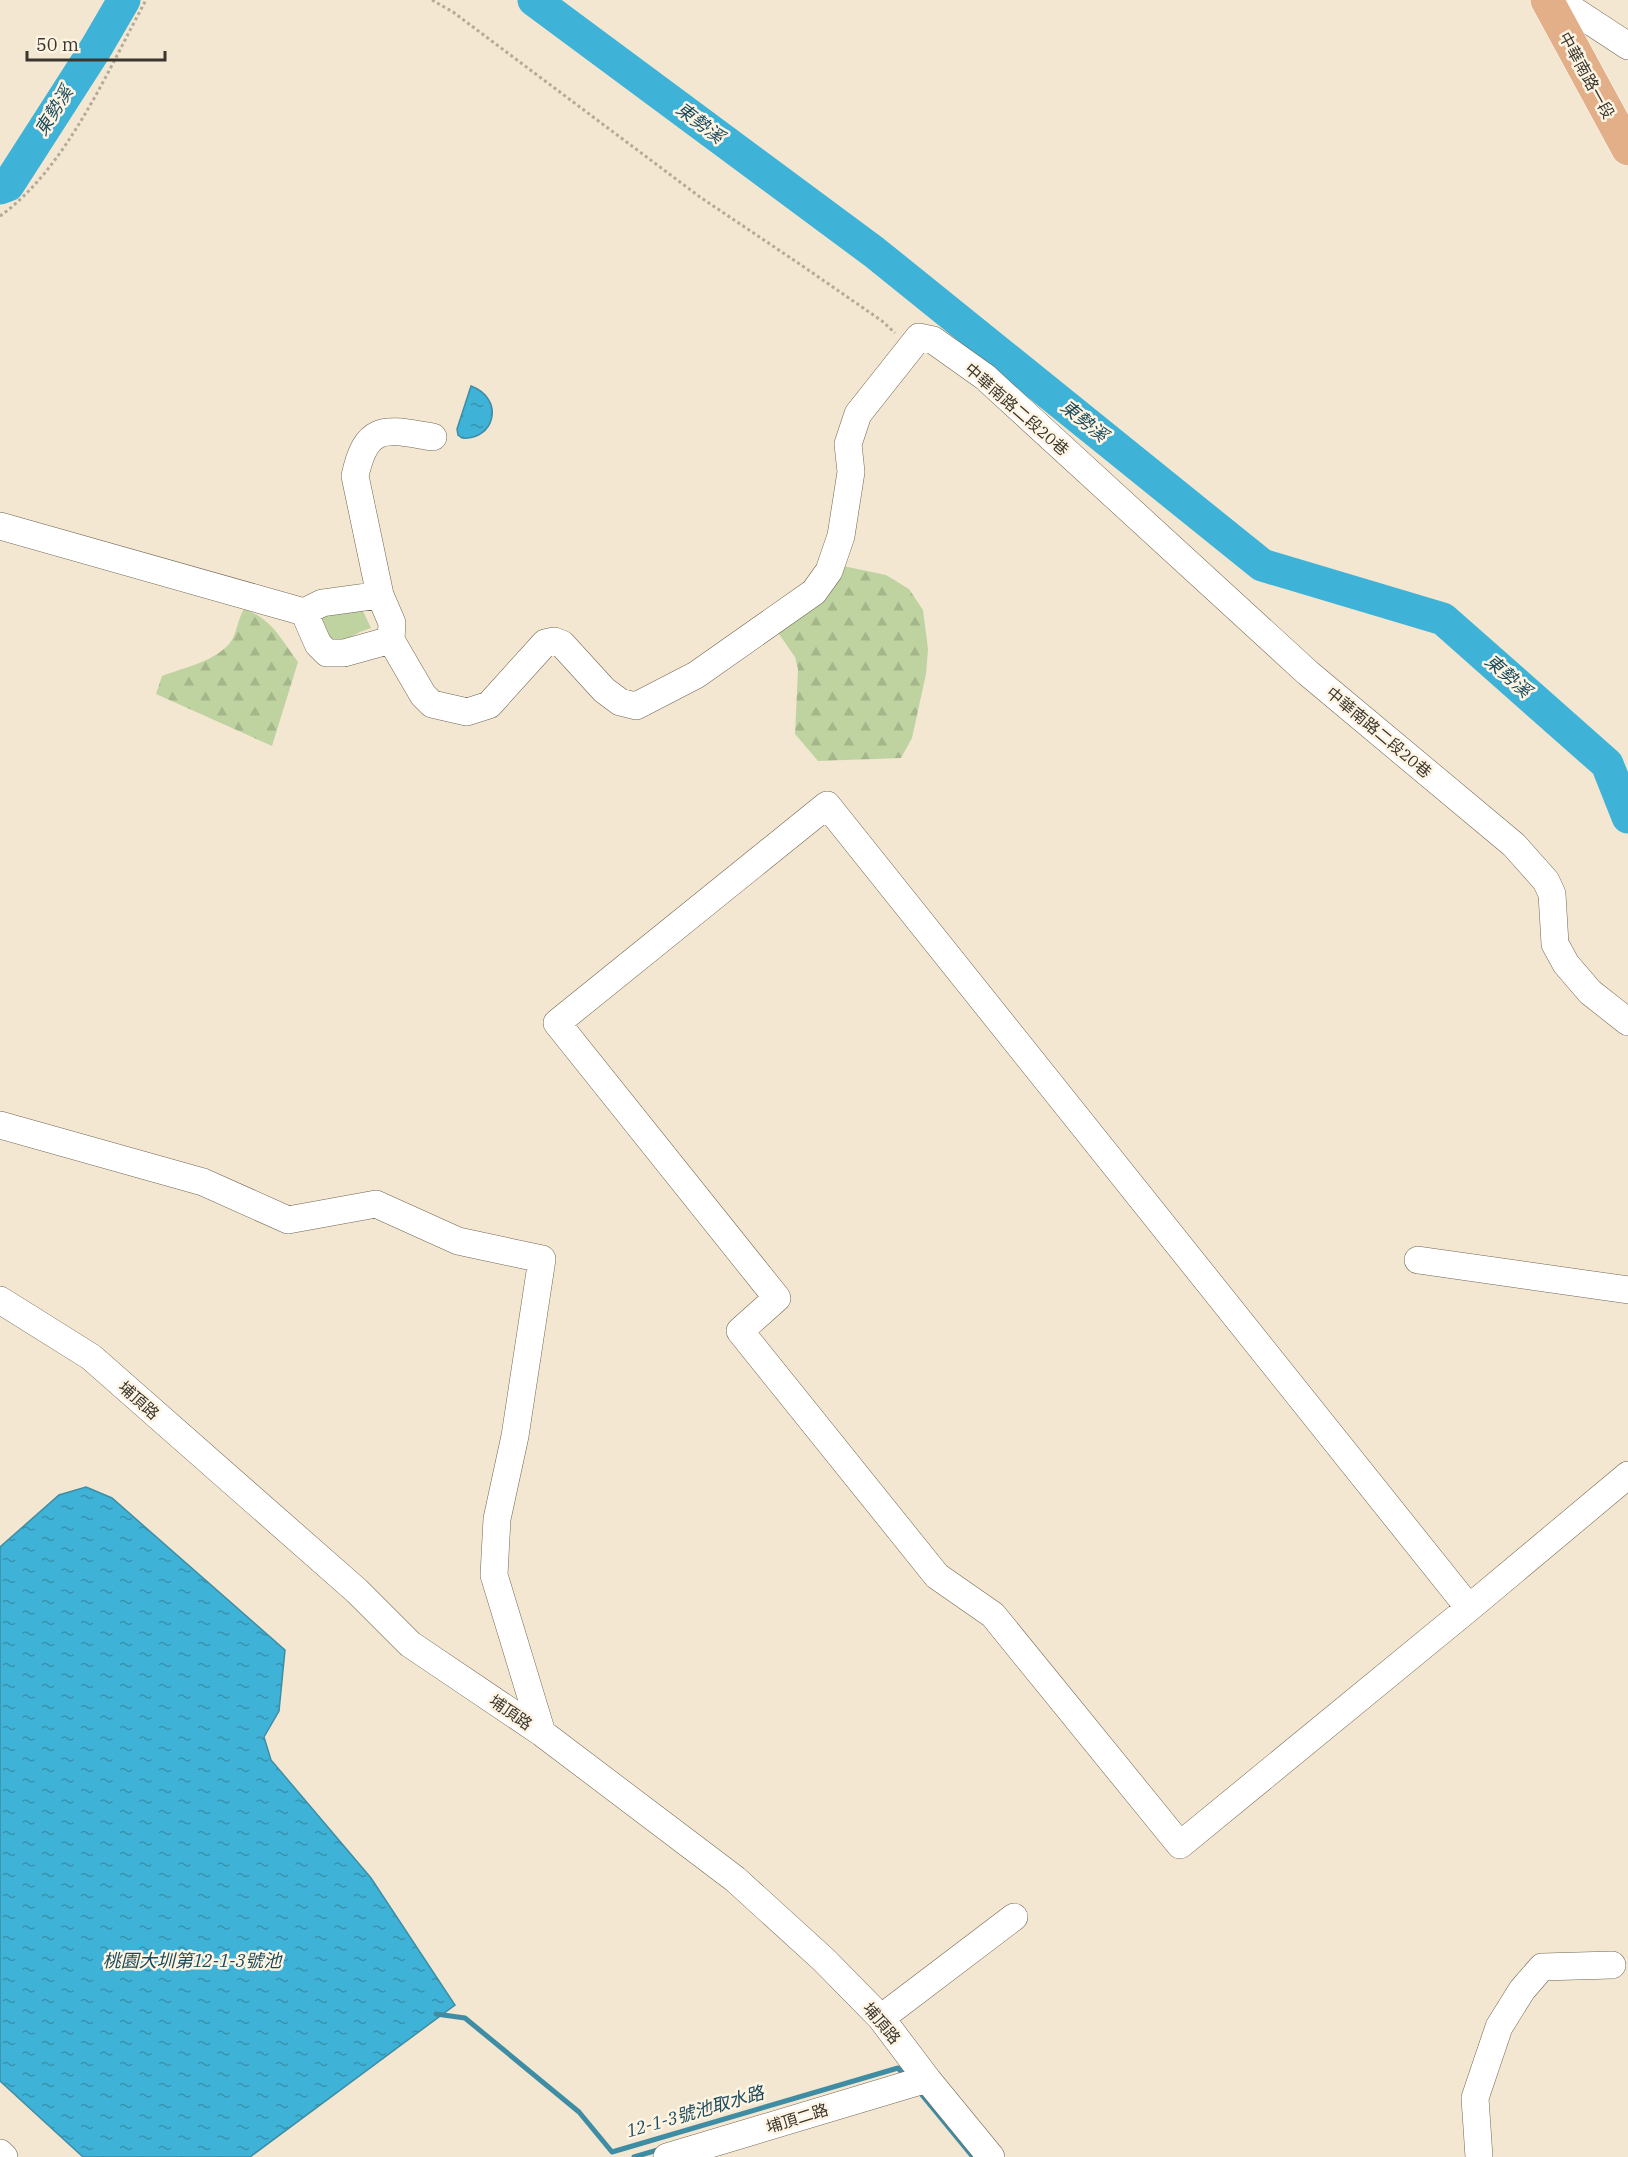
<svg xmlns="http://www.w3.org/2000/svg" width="1628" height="2157" font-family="'IBM Plex Serif','Noto Sans TC',serif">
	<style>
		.green { fill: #bfd3a1 }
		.forest { fill: url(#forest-firs) }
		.water { fill: url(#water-ripples); stroke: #3e8da4; stroke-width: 1.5 }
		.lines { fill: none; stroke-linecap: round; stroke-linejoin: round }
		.stream { stroke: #3e8da4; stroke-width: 5 }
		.river { stroke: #3fb2d7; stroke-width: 33 }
		.minor-casing { stroke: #716653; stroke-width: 28 }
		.major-casing { stroke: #fff; stroke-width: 34 }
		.path { stroke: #b4aa99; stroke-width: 3; stroke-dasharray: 3 3; stroke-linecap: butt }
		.minor { stroke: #fff; stroke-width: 27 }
		.major { stroke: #e2af89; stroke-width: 33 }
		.labels { text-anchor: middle; stroke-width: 5; stroke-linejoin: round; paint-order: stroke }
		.street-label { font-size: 16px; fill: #3a362d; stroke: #fef4e3 }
		.water-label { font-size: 18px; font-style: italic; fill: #1b4b5b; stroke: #fef4e3 }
	</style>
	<defs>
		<pattern id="forest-firs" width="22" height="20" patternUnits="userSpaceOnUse" patternTransform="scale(1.5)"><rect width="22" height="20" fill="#bfd3a1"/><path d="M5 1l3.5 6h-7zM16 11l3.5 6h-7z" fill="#a5b68b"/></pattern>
		<pattern id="water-ripples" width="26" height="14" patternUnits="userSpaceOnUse" patternTransform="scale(1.5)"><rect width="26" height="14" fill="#3fb2d7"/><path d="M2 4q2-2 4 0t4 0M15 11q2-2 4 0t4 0" fill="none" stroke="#3692af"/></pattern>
	</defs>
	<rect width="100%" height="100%" fill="#f3e7d1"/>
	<path class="green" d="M 360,605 L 371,628 L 360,632 L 337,644 L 298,609 Z"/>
	<path class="forest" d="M 829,563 L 886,575 L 909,589 L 923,610 L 928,649 L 926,674 L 912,738 L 901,758 L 818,761 L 795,734 L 798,669 L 795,657 L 772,624 Z
		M 244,609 C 272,619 280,638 298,662 L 272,746 L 156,694 L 162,676 C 185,667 218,661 232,640 C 237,631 238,619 244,609 Z"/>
	<path class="water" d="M 471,386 C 506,399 494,441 462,438 L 458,435 L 457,429 Z
		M 86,1487 L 112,1498 L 285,1650 L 279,1711 L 264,1737 L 271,1760 L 371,1878 L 455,2005 L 250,2157 L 83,2157 L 0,2081 L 0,1547 L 59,1495 Z"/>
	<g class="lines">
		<path class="stream" d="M 436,2014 L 465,2018 L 579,2112 L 612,2152 L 898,2068 L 905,2076
			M 922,2095 L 973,2157
			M 634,2157 L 661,2149"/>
		<path class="river" d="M 534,0 L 874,252 L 1262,565 L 1443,619 L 1607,764 L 1628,817
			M 0,188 L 8,185 L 96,48 L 124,0"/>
		<g class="minor-casing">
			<path id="minor" d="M 1558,0 L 1628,46
				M 0,526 L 304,612 L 322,603 L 380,595
				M 304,612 L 318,644 L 327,653 L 344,653 L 391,640
				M 391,640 L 423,695 L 432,704 L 467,712 L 489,705 L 545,643 L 554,641 L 562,644 L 604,690 L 620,702 L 636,706 L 696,675 L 814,592 L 829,571 L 841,536 L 851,472 L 848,444 L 858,414 L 919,337 L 933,340 L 985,377 L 1308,673 L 1514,845 L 1546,881 L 1552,894 L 1555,944 L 1566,964 L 1590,992 L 1628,1022
				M 391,640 L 392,623 L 380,595 L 355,476 C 367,421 387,430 433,437
				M 0,1125 L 203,1182 L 288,1220 L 376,1204 L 458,1241 L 542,1259 L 515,1436 L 497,1519 L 494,1575 L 542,1733
				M 1418,1260 L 1628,1290
				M 0,1300 L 91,1357 L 357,1591 L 410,1644 L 542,1733 L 735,1879 L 824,1960 L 881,2018 L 927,2079 L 991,2157
				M 1469,1608 L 827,805 L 557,1023 L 777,1298 L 740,1331 L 937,1576 L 993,1615 L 1180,1845 L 1469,1608 L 1628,1475
				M 881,2018 L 1014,1917
				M 0,2153 L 4,2157
				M 667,2157 L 927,2079
				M 1479,2157 L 1475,2098 L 1499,2027 L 1522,1990 L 1542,1967 L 1612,1965"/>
		</g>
		<g class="major-casing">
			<path id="major" d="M 1547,0 L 1628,149"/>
		</g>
		<path class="path" d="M 432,0 L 453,12 L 700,197 L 804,267 L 882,321 L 895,333
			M 0,216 C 66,169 108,70 146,0"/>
		<use href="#minor" class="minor"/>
		<use href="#major" class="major"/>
	</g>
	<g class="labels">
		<g class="street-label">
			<text transform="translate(1587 75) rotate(61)" y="6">中華南路一段</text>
			<text transform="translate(1017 409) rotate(41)" y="6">中華南路二段20巷</text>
			<text transform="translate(1379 732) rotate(40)" y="6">中華南路二段20巷</text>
			<text transform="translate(139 1400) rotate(42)" y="6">埔頂路</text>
			<text transform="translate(511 1712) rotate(35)" y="6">埔頂路</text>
			<text transform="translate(882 2023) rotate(50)" y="6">埔頂路</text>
			<text transform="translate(797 2118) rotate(-17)" y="6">埔頂二路</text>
		</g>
		<g class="water-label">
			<text transform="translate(54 111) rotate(-58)" y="6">東勢溪</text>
			<text transform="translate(700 123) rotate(37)" y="6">東勢溪</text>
			<text transform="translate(1084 421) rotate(39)" y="6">東勢溪</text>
			<text transform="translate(1508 676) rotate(41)" y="6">東勢溪</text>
			<text x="192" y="1967">桃園大圳第12-1-3號池</text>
			<text transform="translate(695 2112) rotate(-16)" y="6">12-1-3號池取水路</text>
		</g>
	</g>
	<path d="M27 51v9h138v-9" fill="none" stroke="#3a362d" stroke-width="3"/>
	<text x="36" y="51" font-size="18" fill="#3a362d" stroke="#fef4e3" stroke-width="4.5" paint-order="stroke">50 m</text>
</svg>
